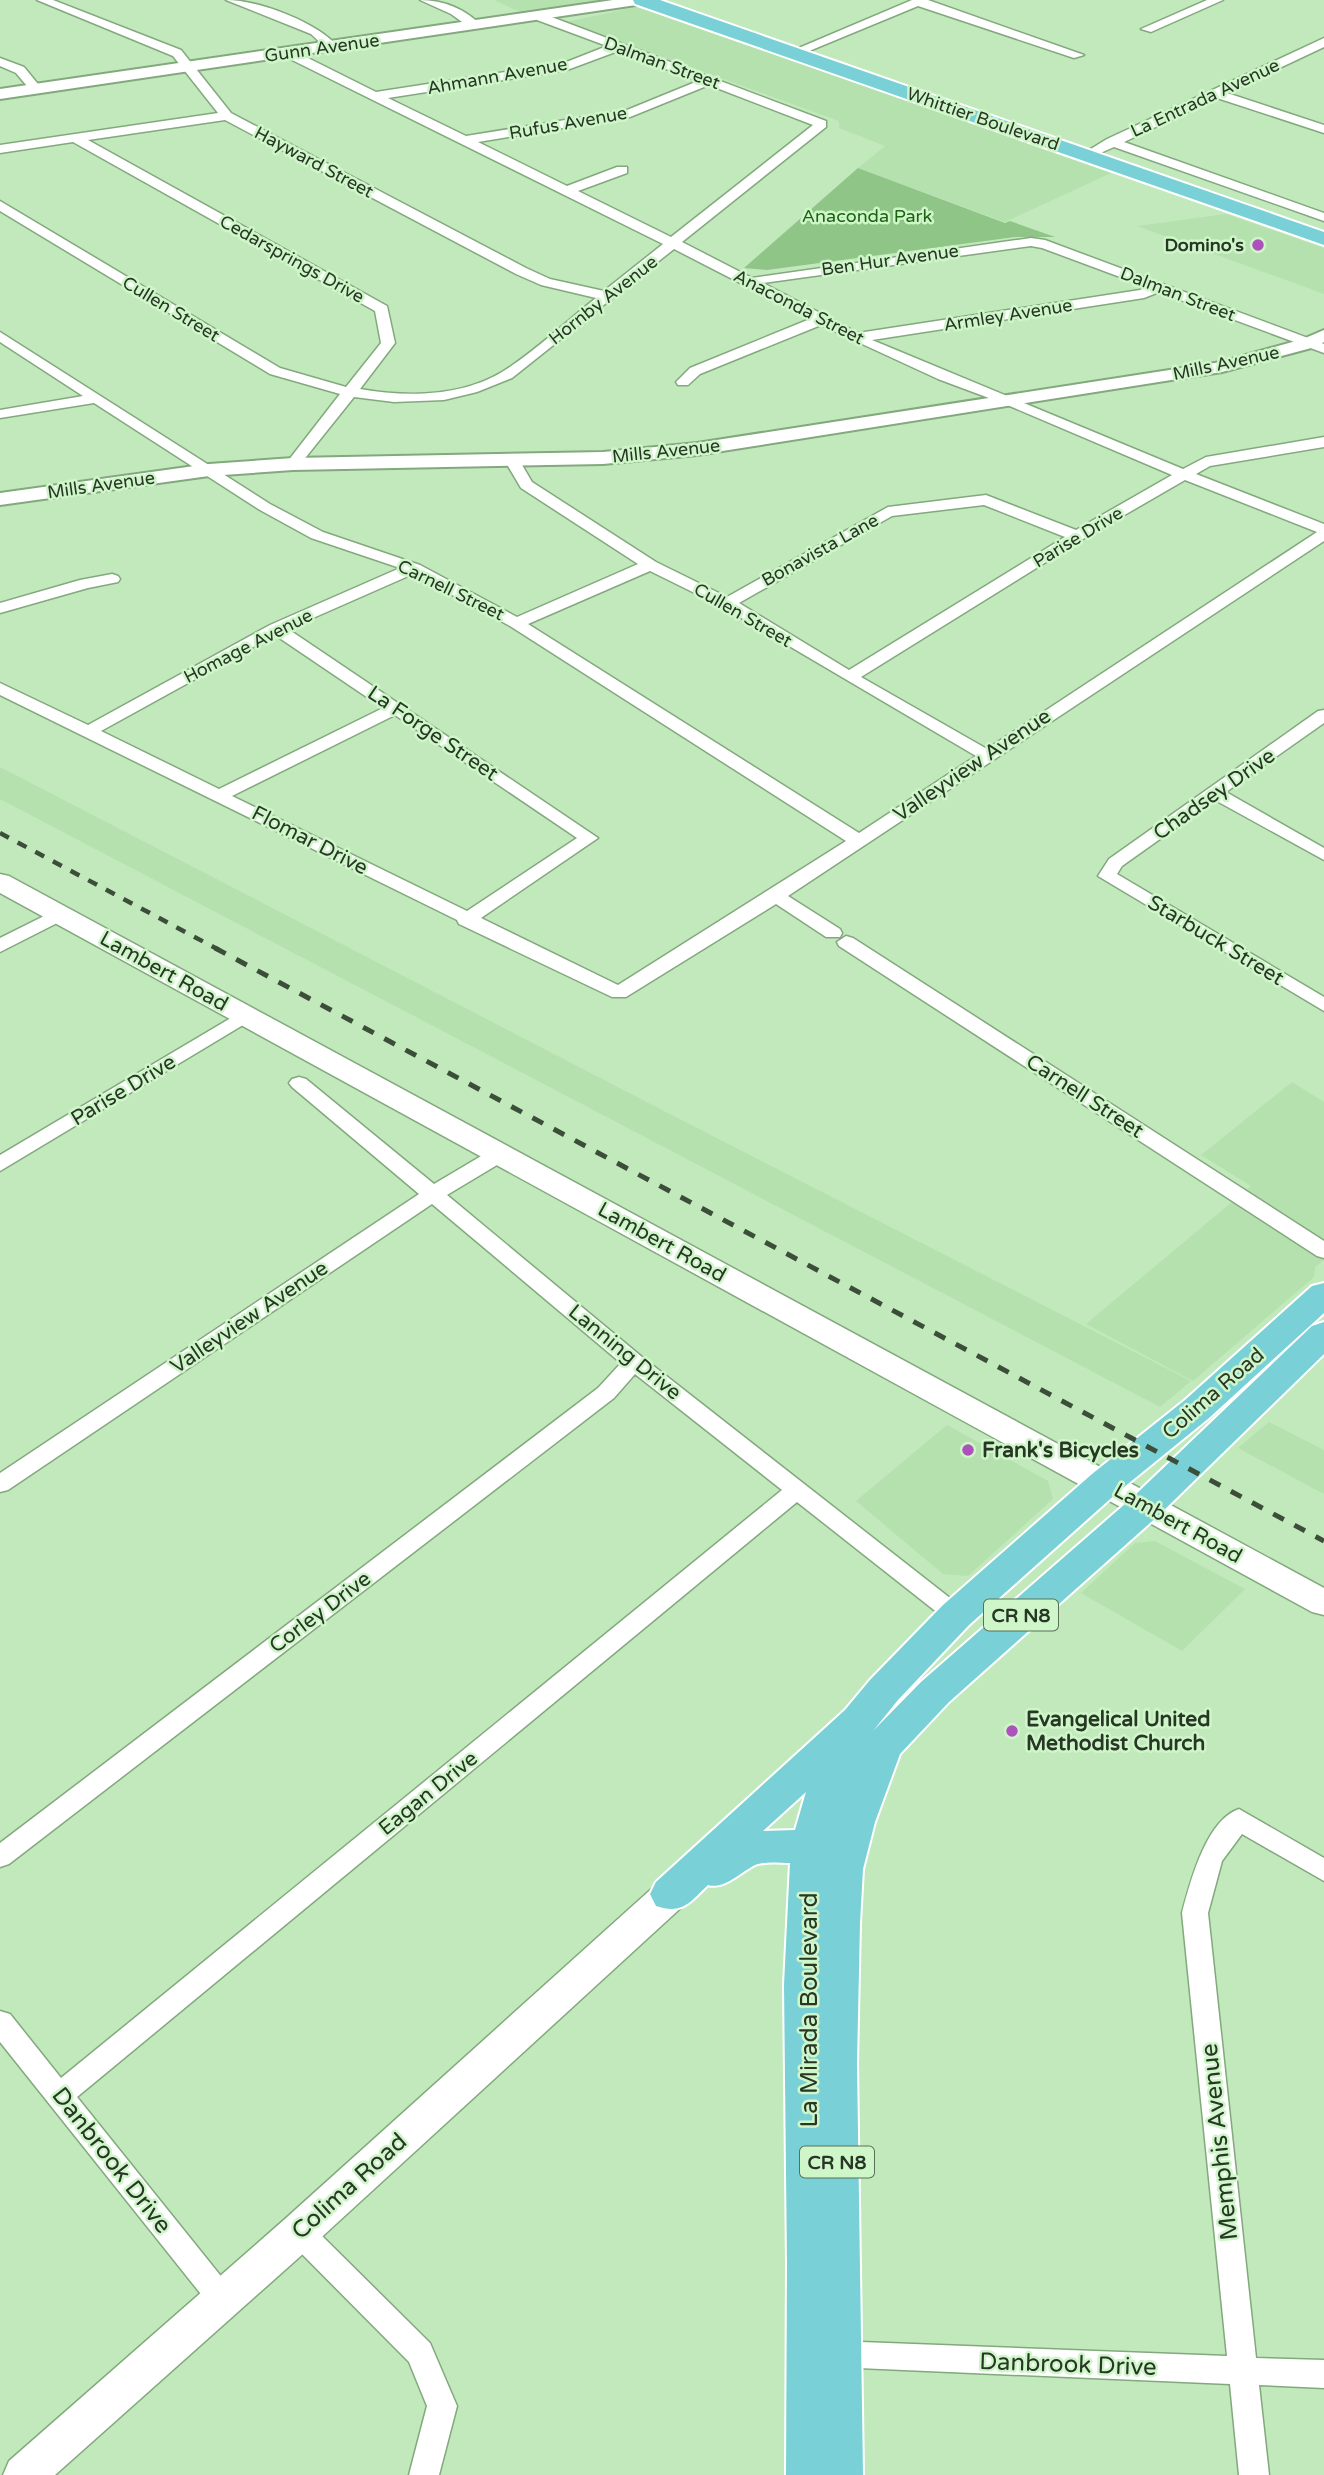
<svg xmlns="http://www.w3.org/2000/svg" width="1324" height="2475" font-family="'Varela Round',sans-serif">
	<style>
		.built { fill: #b5e1ae }
		.green { fill: #8fc587 }
		.lines { fill: none; stroke-linecap: round; stroke-linejoin: round }
		.minor-casing { stroke: #83a87e; stroke-width: 3 }
		.tertiary-casing { stroke: #83a87e; stroke-width: 4 }
		.secondary-casing { stroke: #83a87e; stroke-width: 3 }
		.primary-casing { stroke: #fff; stroke-width: 4 }
		.minor { fill: #fff; fill-rule: evenodd }
		.tertiary { fill: #fff; fill-rule: evenodd }
		.secondary { fill: #fff; fill-rule: evenodd }
		.primary { fill: #79d1d7; fill-rule: evenodd }
		.rail-far1 { stroke: #3c4e39; stroke-width: 4.5; stroke-dasharray: 10 10; stroke-linecap: butt }
		.rail { stroke: #3c4e39; stroke-width: 5; stroke-dasharray: 12 12; stroke-linecap: butt }
		.poi-dot { fill: #ad52bd; stroke: #cff6c9; stroke-width: 2.5 }
		.labels { text-anchor: middle; stroke-width: 5; stroke-linejoin: round; paint-order: stroke }
		.far-street-label { font-size: 18px; fill: #273625; stroke: #cff6c9 }
		.far-park-label { font-size: 18px; fill: #1b6311; stroke: #cff6c9 }
		.far-poi-label { font-size: 18px; font-weight: bold; fill: #273625; stroke: #cff6c9; text-anchor: end }
		.shield { fill: #cff6c9; stroke: #597056; stroke-width: 2 }
		.shield-label { font-size: 19px; font-weight: bold; fill: #273625 }
		.street-label { font-size: 21px; fill: #273625; stroke: #cff6c9 }
		.poi-label { font-size: 21px; font-weight: bold; fill: #273625; stroke: #cff6c9; text-anchor: start }
		.near-street-label { font-size: 24px; fill: #273625; stroke: #cff6c9 }
	</style>
	<rect width="100%" height="100%" fill="#c2e9bc"/>
	<path class="built" d="M 494,0 L 613,0 L 522,13 Z
		M 636,7 L 644,8 L 1111,173 L 1005,222 L 858,168 L 885,146 L 839,128 L 839,121 L 566,22 Z
		M 1226,214 L 1324,248 L 1324,294 L 1137,226 Z
		M 0,767 L 666,1112 L 1191,1381 L 1160,1407 L 0,799 Z
		M 1292,1082 L 1324,1102 L 1324,1260 L 1315,1267 L 1314,1277 L 1193,1381 L 1086,1324 L 1251,1186 L 1201,1155 Z
		M 1269,1422 L 1324,1450 L 1324,1494 L 1238,1448 Z
		M 947,1425 L 1048,1481 L 1053,1499 L 968,1576 L 943,1574 L 856,1501 Z
		M 1155,1541 L 1245,1589 L 1182,1651 L 1081,1593 L 1135,1543 Z"/>
	<path class="green" d="M 858,168 L 1005,223 L 1010,221 L 1055,237 L 1015,237 L 767,270 L 744,268 Z"/>
	<g class="lines">
		<g class="minor-casing">
			<path id="minor" d="M 37,0 L 53,0 L 181,50 L 231,113 L 526,268 L 550,279 L 604,291 L 663,244 L 284,56 L 284,50 L 292,50 L 376,92 L 564,63 L 607,46 L 537,20 L 535,17 L 541,13 L 826,121 L 826,127 L 682,242 L 752,278 L 1031,238 L 1045,240 L 1324,344 L 1324,353 L 1159,292 L 1144,298 L 872,340 L 1183,469 L 1206,457 L 1324,437 L 1324,447 L 1210,466 L 1196,474 L 1324,524 L 1324,541 L 788,896 L 840,929 L 842,933 L 840,937 L 826,937 L 776,904 L 626,997 L 612,997 L 459,924 L 457,920 L 0,695 L 0,683 L 88,725 L 270,625 L 400,568 L 311,538 L 260,510 L 94,403 L 0,418 L 0,410 L 83,396 L 0,342 L 0,332 L 270,504 L 323,532 L 420,565 L 517,617 L 638,564 L 521,488 L 505,461 L 513,456 L 518,458 L 532,482 L 656,562 L 727,597 L 888,507 L 986,495 L 1076,530 L 1172,475 L 1005,404 L 938,379 L 821,325 L 700,374 L 688,385 L 678,385 L 676,382 L 690,368 L 810,319 L 674,249 L 512,378 L 477,392 L 444,400 L 394,402 L 354,397 L 298,467 L 288,467 L 285,464 L 288,461 L 340,394 L 270,374 L 0,211 L 0,201 L 280,368 L 346,387 L 381,343 L 375,311 L 73,142 L 0,153 L 0,145 L 218,113 L 173,56 ZM 618,51 L 698,81 L 627,110 L 466,136 L 388,98 L 567,70 ZM 709,85 L 813,125 L 671,237 L 578,191 L 627,173 L 627,167 L 617,167 L 567,186 L 478,142 L 630,117 ZM 225,120 L 516,274 L 541,285 L 596,298 C 568,320 532,354 502,372 C 460,397 406,397 360,389 L 395,343 L 387,306 L 88,140 ZM 1031,246 L 1042,248 L 1147,287 L 1140,290 L 858,333 L 763,283 ZM 1185,480 L 1317,532 L 987,749 L 861,677 L 1083,539 ZM 984,505 L 1065,537 L 849,670 L 739,603 L 892,516 ZM 650,571 L 721,606 L 976,756 L 859,833 L 528,624 ZM 413,574 L 510,626 L 846,841 L 618,985 L 481,918 L 598,838 L 288,629 ZM 275,635 L 383,708 L 219,789 L 101,731 ZM 395,715 L 577,838 L 467,911 L 232,796 Z
				M 226,0 C 258,0 317,22 338,47 L 328,50 L 311,34 Z
				M 420,0 C 444,0 465,9 482,26 L 472,29 L 451,14 Z
				M 912,0 L 928,0 L 1084,55 L 1074,58 L 918,6 L 797,56 L 787,53 Z
				M 1207,0 L 1223,0 L 1151,32 L 1141,29 Z
				M 1324,38 L 1324,47 L 1227,93 L 1324,125 L 1324,133 L 1217,98 L 1124,142 L 1324,213 L 1324,221 L 1114,147 L 1087,159 L 1081,155 L 1107,139 Z
				M 0,58 L 24,67 L 42,89 L 40,92 L 32,92 L 16,73 L 0,66 Z
				M 112,574 L 118,576 L 120,579 L 118,582 L 88,588 L 0,613 L 0,603 L 80,580 Z
				M 1324,710 L 1324,723 L 1226,792 L 1324,848 L 1324,860 L 1215,800 L 1122,866 L 1117,874 L 1324,997 L 1324,1011 L 1098,876 L 1109,859 L 1318,711 Z
				M 60,908 L 67,910 L 69,914 L 67,918 L 0,952 L 0,938 Z
				M 846,936 L 853,938 L 1324,1241 L 1324,1258 L 1317,1256 L 839,946 L 837,942 Z
				M 246,1009 L 256,1015 L 253,1019 L 0,1171 L 0,1155 Z
				M 299,1077 L 306,1079 L 434,1184 L 493,1149 L 507,1149 L 510,1154 L 507,1159 L 447,1195 L 642,1357 L 964,1609 L 968,1615 L 964,1621 L 956,1624 L 948,1621 L 797,1502 L 77,2097 L 232,2290 L 236,2299 L 232,2308 L 222,2312 L 212,2308 L 0,2042 L 0,2011 L 10,2014 L 61,2078 L 782,1490 L 635,1374 L 614,1398 L 9,1864 L 0,1867 L 0,1843 L 598,1388 L 621,1363 L 432,1204 L 8,1490 L 0,1492 L 0,1473 L 419,1194 L 292,1087 L 289,1083 L 292,1079 Z
				M 1239,1809 L 1324,1858 L 1324,1881 L 1242,1834 L 1222,1861 L 1208,1913 L 1256,2358 L 1324,2360 L 1324,2388 L 1259,2385 L 1269,2475 L 1239,2475 L 1230,2384 L 835,2367 L 825,2364 L 820,2354 L 825,2344 L 835,2341 L 1227,2356 L 1182,1913 C 1190,1883 1206,1820 1239,1809 Z
				M 299,2219 L 309,2223 L 430,2343 L 457,2406 L 439,2475 L 409,2475 L 427,2406 L 409,2362 L 289,2241 L 285,2232 L 289,2223 Z"/>
		</g>
		<g class="tertiary-casing">
			<path id="tertiary" d="M 613,0 L 650,0 L 643,4 L 0,99 L 0,89 Z
				M 1324,330 L 1324,342 L 1315,347 L 1222,372 L 697,455 L 603,464 L 293,470 L 209,476 L 0,505 L 0,493 L 209,464 L 293,458 L 603,452 L 697,443 L 1221,362 L 1303,339 Z"/>
		</g>
		<g class="secondary-casing">
			<path id="secondary" d="M 0,874 L 9,876 L 1324,1588 L 1324,1615 L 1312,1612 L 0,893 Z
				M 671,1879 L 684,1883 L 689,1894 L 684,1905 L 313,2245 L 55,2475 L 3,2475 L 9,2461 L 285,2219 L 658,1883 Z"/>
		</g>
		<g class="primary-casing">
			<path id="primary" d="M 633,0 L 660,0 L 1324,232 L 1324,245 L 635,4 Z
				M 1324,1283 L 1324,1313 L 1209,1418 L 1118,1492 L 969,1625 L 898,1700 L 873,1731 L 921,1682 L 1133,1497 L 1312,1326 L 1324,1322 L 1324,1354 L 1159,1515 L 949,1702 L 900,1754 L 875,1822 L 863,1869 L 860,1923 L 857,2063 L 863,2475 L 786,2475 L 787,2263 L 784,1985 L 790,1863 C 779,1863 765,1861 755,1865 C 741,1872 724,1890 708,1885 C 690,1902 683,1915 656,1906 L 650,1894 L 656,1882 L 845,1710 L 870,1680 L 943,1605 L 1092,1474 L 1185,1400 L 1312,1286 ZM 806,1792 L 795,1830 L 763,1831 Z"/>
		</g>
		<use href="#minor" class="minor"/>
		<use href="#tertiary" class="tertiary"/>
		<use href="#secondary" class="secondary"/>
		<use href="#primary" class="primary"/>
		<path class="rail-far1" d="M 0,833 L 219,950"/>
		<path class="rail" d="M 215,948 L 1324,1541"/>
	</g>
	<g class="poi-dot">
		<circle cx="1258" cy="245" r="7"/>
		<circle cx="968" cy="1450" r="7"/>
		<circle cx="1012" cy="1731" r="7"/>
	</g>
	<g class="labels">
		<g class="far-street-label">
			<text transform="translate(322 48) rotate(-8)" y="6">Gunn Avenue</text>
			<text transform="translate(662 63) rotate(20)" y="6">Dalman Street</text>
			<text transform="translate(497 76) rotate(-10)" y="6">Ahmann Avenue</text>
			<text transform="translate(1205 98) rotate(-25)" y="6">La Entrada Avenue</text>
			<text transform="translate(983 119) rotate(19)" y="6">Whittier Boulevard</text>
			<text transform="translate(568 123) rotate(-10)" y="6">Rufus Avenue</text>
			<text transform="translate(314 162) rotate(28)" y="6">Hayward Street</text>
			<text transform="translate(292 259) rotate(29)" y="6">Cedarsprings Drive</text>
			<text transform="translate(890 260) rotate(-8)" y="6">Ben Hur Avenue</text>
			<text transform="translate(1178 294) rotate(21)" y="6">Dalman Street</text>
			<text transform="translate(603 300) rotate(-38)" y="6">Hornby Avenue</text>
			<text transform="translate(799 307) rotate(27)" y="6">Anaconda Street</text>
			<text transform="translate(171 309) rotate(31)" y="6">Cullen Street</text>
			<text transform="translate(1008 315) rotate(-9)" y="6">Armley Avenue</text>
			<text transform="translate(1226 363) rotate(-12)" y="6">Mills Avenue</text>
			<text transform="translate(666 451) rotate(-6)" y="6">Mills Avenue</text>
			<text transform="translate(101 485) rotate(-8)" y="6">Mills Avenue</text>
			<text transform="translate(1078 537) rotate(-31)" y="6">Parise Drive</text>
			<text transform="translate(820 550) rotate(-29)" y="6">Bonavista Lane</text>
			<text transform="translate(451 590) rotate(26)" y="6">Carnell Street</text>
			<text transform="translate(743 615) rotate(30)" y="6">Cullen Street</text>
			<text transform="translate(248 646) rotate(-27)" y="6">Homage Avenue</text>
		</g>
		<g class="far-park-label">
			<text x="867" y="222">Anaconda Park</text>
		</g>
		<g class="far-poi-label">
			<text x="1244" y="251">Domino's</text>
		</g>
		<g class="shield">
			<rect x="984" y="1599.5" width="74" height="31" rx="5"/>
			<rect x="800" y="2146.5" width="74" height="31" rx="5"/>
		</g>
		<g class="shield-label">
			<text x="1021" y="1622">CR N8</text>
			<text x="837" y="2169">CR N8</text>
		</g>
		<g class="street-label">
			<text transform="translate(433 733) rotate(34)" y="7">La Forge Street</text>
			<text transform="translate(972 765) rotate(-34)" y="7">Valleyview Avenue</text>
			<text transform="translate(1214 794) rotate(-35)" y="7">Chadsey Drive</text>
			<text transform="translate(310 840) rotate(27)" y="7">Flomar Drive</text>
			<text transform="translate(1216 940) rotate(31)" y="7">Starbuck Street</text>
			<text transform="translate(164 971) rotate(29)" y="7">Lambert Road</text>
			<text transform="translate(123 1090) rotate(-31)" y="7">Parise Drive</text>
			<text transform="translate(1085 1096) rotate(33)" y="7">Carnell Street</text>
			<text transform="translate(662 1242) rotate(29)" y="7">Lambert Road</text>
			<text transform="translate(249 1317) rotate(-34)" y="7">Valleyview Avenue</text>
			<text transform="translate(625 1352) rotate(39)" y="7">Lanning Drive</text>
			<text transform="translate(1213 1393) rotate(-41)" y="7">Colima Road</text>
			<text transform="translate(1178 1523) rotate(29)" y="7">Lambert Road</text>
			<text transform="translate(320 1612) rotate(-37)" y="7">Corley Drive</text>
			<text transform="translate(428 1793) rotate(-39)" y="7">Eagan Drive</text>
		</g>
		<g class="poi-label">
			<text x="982" y="1457">Frank's Bicycles</text>
			<text x="1026" y="1726">Evangelical United<tspan x="1026" dy="24">Methodist Church</tspan></text>
		</g>
		<g class="near-street-label">
			<text transform="translate(809 2010) rotate(-90)" y="8">La Mirada Boulevard</text>
			<text transform="translate(1219 2142) rotate(-96)" y="8">Memphis Avenue</text>
			<text transform="translate(112 2160) rotate(52)" y="8">Danbrook Drive</text>
			<text transform="translate(349 2186) rotate(-42)" y="8">Colima Road</text>
			<text transform="translate(1068 2364) rotate(2)" y="8">Danbrook Drive</text>
		</g>
	</g>
</svg>
